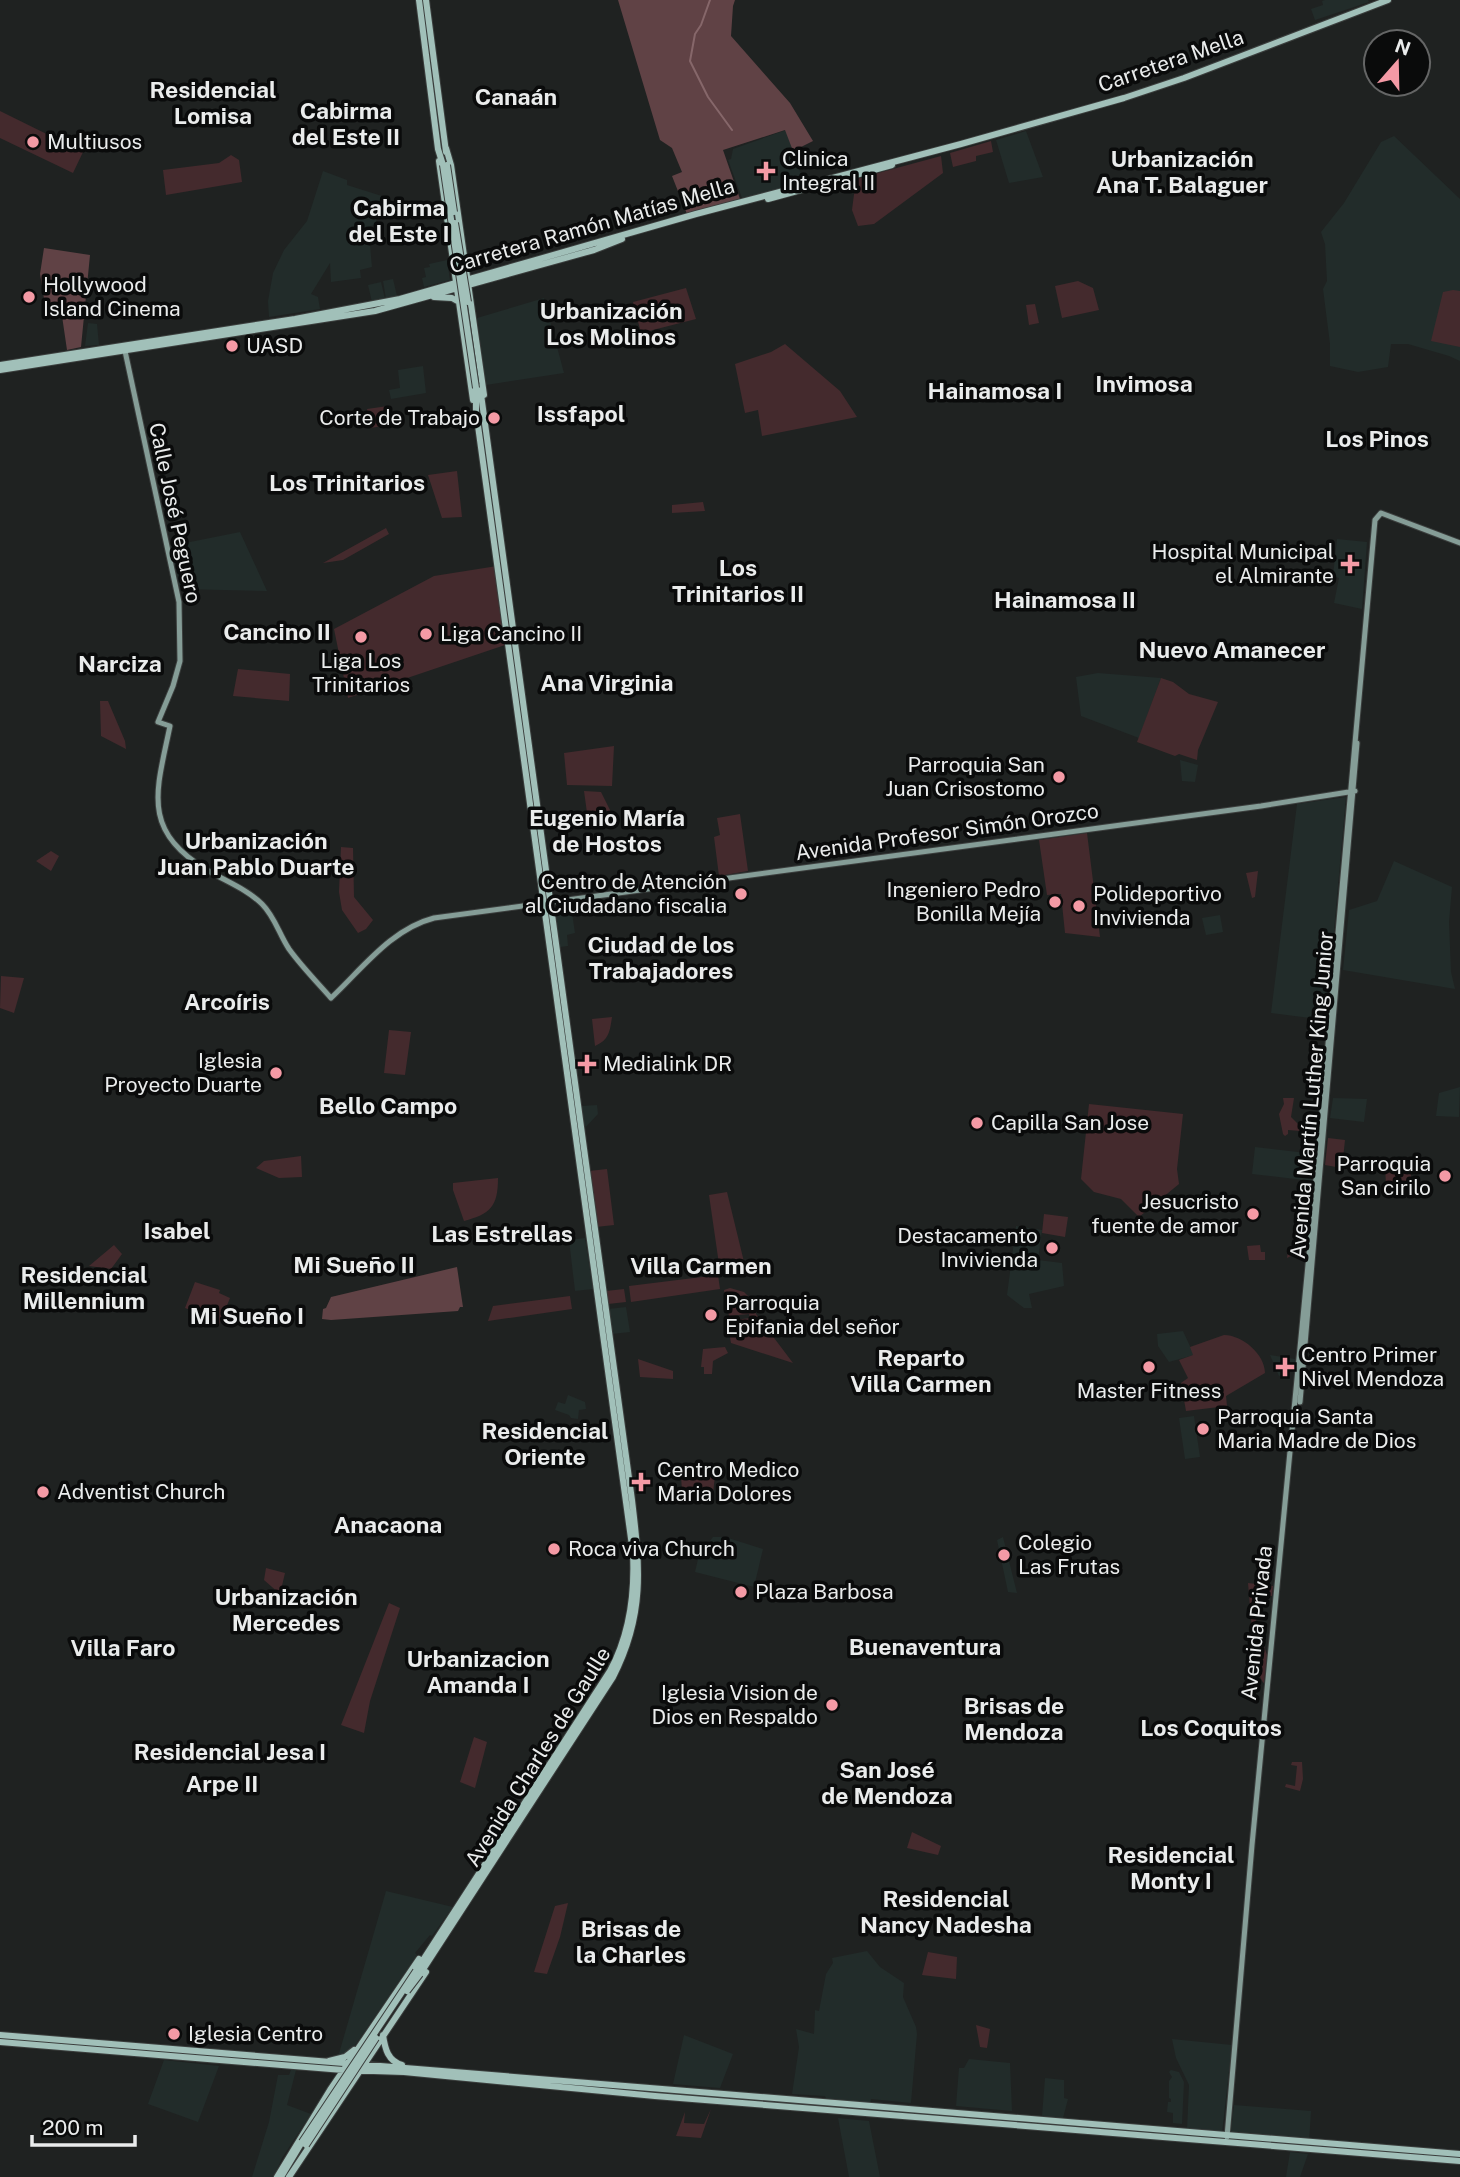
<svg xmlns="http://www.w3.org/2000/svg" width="1460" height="2177" font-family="'Public Sans',sans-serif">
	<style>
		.built { fill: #222c2a }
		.green { fill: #442a2d }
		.forest { fill: #604245 }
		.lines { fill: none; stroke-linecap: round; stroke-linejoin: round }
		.stream { stroke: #86676a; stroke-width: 2 }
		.secondary-casing { stroke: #3b3e3d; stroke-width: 7 }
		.primary-casing { stroke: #3b3e3d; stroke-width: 8 }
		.secondary { stroke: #859d97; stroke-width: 5 }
		.primary { stroke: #a1c0b9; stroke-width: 6 }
		.primary-bridge-casing { stroke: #3b3e3d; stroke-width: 8; stroke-linecap: butt }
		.primary-bridge { stroke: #a1c0b9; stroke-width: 6 }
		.poi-dot { fill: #f49aa5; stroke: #0a0b0b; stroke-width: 2.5 }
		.labels { text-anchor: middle; stroke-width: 7; stroke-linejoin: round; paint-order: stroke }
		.street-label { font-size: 21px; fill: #eaecec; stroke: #0a0b0b }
		.poi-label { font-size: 21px; fill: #eaecec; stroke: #0a0b0b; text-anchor: start }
		.neighbourhood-label { font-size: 23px; font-weight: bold; fill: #eaecec; stroke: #0a0b0b }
	</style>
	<rect width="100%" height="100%" fill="#1f2221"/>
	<path class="built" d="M 1325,0 L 1368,0 L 1369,2 L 1315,20 L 1311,9 L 1323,5 L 1322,1 Z
		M 786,130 L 804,183 L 742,198 L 728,160 L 731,159 L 733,149 Z
		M 1026,131 L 1043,177 L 1009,183 L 996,140 Z
		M 1394,136 L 1460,199 L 1460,361 L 1449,356 L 1408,344 L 1391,344 L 1388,367 L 1358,372 L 1330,366 L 1330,344 L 1323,289 L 1327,281 L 1325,244 L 1321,232 L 1344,203 L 1381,142 Z
		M 323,171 L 347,180 L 347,185 L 385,197 L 377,210 L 376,225 L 370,226 L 369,234 L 372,267 L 360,270 L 361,278 L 331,282 L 330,263 L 311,294 L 318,297 L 320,309 L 269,317 L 268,301 L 273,273 L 284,250 L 307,221 Z
		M 447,260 L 450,280 L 424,287 L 422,278 L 426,277 L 424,268 L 430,267 L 429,264 Z
		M 393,279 L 397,296 L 386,299 L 383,281 Z
		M 381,282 L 385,299 L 372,302 L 368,285 Z
		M 544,298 L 564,373 L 486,385 L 477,318 Z
		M 88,323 L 97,324 L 99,345 L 85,346 Z
		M 423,366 L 426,393 L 391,399 L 389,390 L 400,388 L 398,370 Z
		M 240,532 L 267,591 L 180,589 L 170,546 Z
		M 1337,539 L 1367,542 L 1362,609 L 1334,603 L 1339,578 L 1333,576 Z
		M 1098,673 L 1161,678 L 1139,738 L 1081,716 L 1076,677 Z
		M 1180,760 L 1198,765 L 1195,782 L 1182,781 Z
		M 1346,797 L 1326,1020 L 1271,1013 L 1297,804 Z
		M 1394,861 L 1452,887 L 1449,922 L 1451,972 L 1455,989 L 1343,970 L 1349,910 L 1377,901 Z
		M 1211,887 L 1213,902 L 1200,904 L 1198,889 Z
		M 571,906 L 575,933 L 567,935 L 568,946 L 560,947 L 555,908 Z
		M 1220,915 L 1223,932 L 1206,935 L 1202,918 Z
		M 1460,1087 L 1459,1117 L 1436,1116 L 1439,1093 Z
		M 1333,1098 L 1367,1099 L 1364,1122 L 1330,1118 Z
		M 597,1105 L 598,1114 L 583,1130 L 582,1106 Z
		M 1255,1147 L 1315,1154 L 1312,1181 L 1252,1174 Z
		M 1016,1226 L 1042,1230 L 1038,1260 L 1062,1263 L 1064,1286 L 1029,1294 L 1032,1308 L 1024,1308 L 1007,1295 Z
		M 585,1238 L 593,1289 L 575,1291 L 569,1240 Z
		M 626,1307 L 630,1332 L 612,1334 L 608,1309 Z
		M 1183,1331 L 1194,1355 L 1169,1362 L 1158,1346 L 1157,1334 Z
		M 1270,1355 L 1295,1359 L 1294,1371 L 1287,1371 L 1287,1374 L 1279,1376 Z
		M 568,1395 L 585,1402 L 586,1409 L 579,1410 L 578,1419 L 571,1418 L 569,1415 L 555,1410 L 558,1402 L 565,1404 Z
		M 1194,1416 L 1200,1457 L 1185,1459 L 1179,1418 Z
		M 713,1537 L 725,1537 L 763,1549 L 754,1587 L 695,1572 L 699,1555 Z
		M 1003,1537 L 1017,1593 L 1008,1592 L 997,1540 Z
		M 386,1891 L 453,1907 L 432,1936 L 430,1935 L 415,1953 L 417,1955 L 354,2047 L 338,2057 Z
		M 867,1951 L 880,1967 L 904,1983 L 903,1997 L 916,2027 L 917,2034 L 911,2103 L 871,2099 L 870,2104 L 827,2101 L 825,2096 L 792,2094 L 799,2047 L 796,2029 L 814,2034 L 815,2010 L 819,2011 L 826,1974 L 833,1963 L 832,1958 Z
		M 684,2035 L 733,2054 L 720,2088 L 673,2084 Z
		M 1172,2039 L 1232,2045 L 1222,2133 L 1187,2130 L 1189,2085 L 1176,2058 Z
		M 969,2059 L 1010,2063 L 1012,2111 L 956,2106 L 959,2068 L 964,2068 Z
		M 164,2060 L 219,2066 L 198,2122 L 148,2104 Z
		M 291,2070 L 296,2070 L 287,2105 L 311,2114 L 282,2158 L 274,2177 L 252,2177 L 269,2122 L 278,2075 L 289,2075 Z
		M 1171,2070 L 1179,2072 L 1184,2082 L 1182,2124 L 1173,2123 L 1173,2113 L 1167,2112 L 1168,2102 L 1171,2102 L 1171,2099 L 1169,2098 L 1169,2081 L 1172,2077 L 1169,2072 Z
		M 1045,2078 L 1064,2080 L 1064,2098 L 1068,2099 L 1063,2118 L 1042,2116 Z
		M 1234,2105 L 1311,2111 L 1309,2143 L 1232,2134 L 1231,2130 Z
		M 838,2118 L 869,2121 L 880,2177 L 849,2177 Z
		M 1290,2152 L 1308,2154 L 1300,2177 L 1286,2177 Z"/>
	<path class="green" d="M 0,111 L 83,152 L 73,173 L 0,138 Z
		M 991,141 L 993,152 L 976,156 L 976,161 L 953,167 L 950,153 Z
		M 231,155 L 239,160 L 242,182 L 166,195 L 163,170 L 219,163 Z
		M 941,156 L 943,173 L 874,224 L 858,226 L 852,210 L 856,179 Z
		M 1078,281 L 1093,288 L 1099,310 L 1062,318 L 1055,286 Z
		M 686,288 L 696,319 L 641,333 L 633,302 Z
		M 1453,290 L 1460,291 L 1460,347 L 1431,341 L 1443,292 Z
		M 1035,304 L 1039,323 L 1029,325 L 1026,305 Z
		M 785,344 L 840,391 L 857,417 L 762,436 L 758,410 L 745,413 L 735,364 L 771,352 Z
		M 388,406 L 390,425 L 370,428 L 367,409 Z
		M 457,471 L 462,517 L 442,518 L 428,475 Z
		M 703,502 L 705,511 L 672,513 L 672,505 Z
		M 386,528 L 389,534 L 343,560 L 323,563 Z
		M 497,566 L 508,644 L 348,698 L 334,629 L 434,576 Z
		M 238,669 L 290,674 L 289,701 L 233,696 Z
		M 1161,678 L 1173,682 L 1189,694 L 1218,702 L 1198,750 L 1197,760 L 1179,754 L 1175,756 L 1137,742 Z
		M 100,701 L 108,701 L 125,741 L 126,749 L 101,736 Z
		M 614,746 L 612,786 L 567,785 L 564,753 Z
		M 584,791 L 601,792 L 612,814 L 604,809 L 590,813 L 590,819 L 588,820 Z
		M 740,814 L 748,871 L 719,876 L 714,837 L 720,835 L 717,818 Z
		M 1087,833 L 1100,937 L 1065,933 L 1061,894 L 1047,895 L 1039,840 Z
		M 341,847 L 353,848 L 354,897 L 373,920 L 366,929 L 358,933 L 342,910 L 339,892 Z
		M 51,851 L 59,856 L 51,871 L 36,861 Z
		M 1258,871 L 1255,897 L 1252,898 L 1246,873 Z
		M 1,976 L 24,978 L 14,1013 L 0,1008 Z
		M 612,1017 C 610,1031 609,1040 595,1046 L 592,1019 Z
		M 389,1030 L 411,1032 L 405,1075 L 384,1073 Z
		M 1283,1098 L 1294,1098 L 1291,1117 L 1299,1125 L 1312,1126 L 1313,1132 L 1288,1130 L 1288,1134 L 1285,1136 L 1283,1134 L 1279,1114 L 1284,1104 Z
		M 1089,1104 L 1183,1114 L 1177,1169 L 1179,1184 L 1139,1217 L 1121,1199 L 1094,1192 L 1081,1179 Z
		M 1328,1138 L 1345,1140 L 1342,1168 L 1325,1165 Z
		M 301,1156 L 302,1177 L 279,1178 L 256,1168 L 264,1161 Z
		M 1430,1158 L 1430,1169 L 1411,1170 L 1411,1187 L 1386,1184 L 1385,1167 Z
		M 607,1169 L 614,1225 L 596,1227 L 589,1171 Z
		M 498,1178 C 498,1207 490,1214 464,1221 L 453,1190 L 453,1183 Z
		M 727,1192 L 745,1266 L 720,1271 L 709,1195 Z
		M 1044,1214 L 1068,1217 L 1065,1237 L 1042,1233 Z
		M 1294,1237 L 1295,1242 L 1306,1243 L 1304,1255 L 1293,1255 L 1287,1258 L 1288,1251 L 1293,1251 Z
		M 114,1245 L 122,1254 L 111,1269 L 89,1266 Z
		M 1260,1245 L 1261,1252 L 1265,1252 L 1265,1260 L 1249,1260 L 1247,1246 Z
		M 718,1275 L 720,1289 L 631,1302 L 629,1286 Z
		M 195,1282 L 220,1290 L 219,1293 L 230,1298 L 219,1325 L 197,1317 L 196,1312 L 185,1308 Z
		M 730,1288 L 744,1292 L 751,1299 L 756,1314 L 793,1363 L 731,1343 L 727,1321 L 750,1318 L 749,1314 L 729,1316 L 724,1290 Z
		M 624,1289 L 626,1302 L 608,1304 L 606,1291 Z
		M 570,1296 L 572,1309 L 488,1321 L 493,1306 Z
		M 1224,1335 C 1242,1335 1265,1354 1265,1373 L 1226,1396 L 1227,1406 L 1186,1411 L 1181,1383 L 1188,1378 L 1179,1360 L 1193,1355 L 1190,1347 Z
		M 725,1347 L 728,1353 L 713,1361 L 712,1374 L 704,1374 L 704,1367 L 701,1367 L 703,1349 Z
		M 638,1359 L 673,1371 L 673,1379 L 640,1377 Z
		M 681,1474 L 715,1475 L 713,1494 L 682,1493 Z
		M 266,1568 L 285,1573 L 280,1594 L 264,1580 Z
		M 1248,1583 L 1273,1586 L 1272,1596 L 1254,1594 L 1253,1609 L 1255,1609 L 1257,1611 L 1253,1612 L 1253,1618 L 1256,1619 L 1255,1631 L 1259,1631 L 1267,1655 L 1264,1683 C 1254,1674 1250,1602 1248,1583 Z
		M 389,1603 L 400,1608 L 370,1701 L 364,1733 L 341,1725 Z
		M 474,1737 L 487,1742 L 475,1788 L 460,1782 Z
		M 1292,1762 L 1302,1762 L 1303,1779 L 1300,1791 L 1285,1787 L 1286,1784 L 1295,1786 L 1297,1766 L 1291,1765 Z
		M 912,1832 L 941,1846 L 938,1855 L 907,1848 Z
		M 568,1903 L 560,1937 L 547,1974 L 534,1972 L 555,1906 Z
		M 928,1952 L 957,1957 L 956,1979 L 922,1975 Z
		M 976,2025 L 990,2029 L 987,2048 L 980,2047 Z
		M 711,2109 L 701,2138 L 676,2136 L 685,2112 L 684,2123 L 704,2124 Z"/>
	<path class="forest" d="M 618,0 L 735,0 L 733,6 L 731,36 L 790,103 L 813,141 L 793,151 L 785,130 L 723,150 L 740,199 L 687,214 L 672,176 L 682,172 L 672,148 L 660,140 Z
		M 44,248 L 90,255 L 81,347 L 67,350 L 62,316 L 47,317 L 40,274 Z
		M 457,1267 L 463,1307 L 460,1307 L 458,1311 L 331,1320 L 322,1319 L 323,1309 L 326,1308 L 331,1297 Z"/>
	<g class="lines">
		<path class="stream" d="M 710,0 L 701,25 L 695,34 L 690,61 L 708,97 L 732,130"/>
		<g class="secondary-casing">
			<path id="secondary" d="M 125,351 L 179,602 L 180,661 L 173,686 L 158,722 L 170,726 C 157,790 140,830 207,870 C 225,881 247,889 262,904 C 275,917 279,934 289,949 C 302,967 317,982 331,998 C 362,969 391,929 434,918 L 1261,806 L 1355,791
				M 1300,1402 L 1357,743
				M 1227,2137 L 1252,1845 L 1311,1234 L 1375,520 L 1381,513 L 1460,543"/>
		</g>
		<g class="primary-casing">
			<path id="primary" d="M 419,0 L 438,149 L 443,165
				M 426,0 L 446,152
				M 446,148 L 451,165 L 484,395
				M 439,161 L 458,296
				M 768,199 L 892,165
				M 434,297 L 452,298 L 459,302 L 473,400
				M 0,365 L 295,319 L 400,299 L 696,214 L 961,144 L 1124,98 L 1184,78 L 1388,0
				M 0,370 L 375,311 L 594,250 L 622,239
				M 416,1971 L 610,1671 C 630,1634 635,1594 633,1553 L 476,411 L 476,388
				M 420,1974 L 613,1677 C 645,1615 640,1567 632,1500 L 480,387
				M 0,2035 L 1460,2154
				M 383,2035 C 385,2049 388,2061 402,2065
				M 0,2042 L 343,2070 L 404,2072 L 655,2096 L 1460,2161
				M 329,2061 L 345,2057 L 354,2050
				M 277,2177 L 330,2090 L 419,1959
				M 281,2177 L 302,2142
				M 289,2177 L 426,1972"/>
		</g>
		<use href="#secondary" class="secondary"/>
		<use href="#primary" class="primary"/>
		<g class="primary-bridge-casing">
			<path id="primary-bridge" d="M 443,165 L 476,388
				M 447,165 L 454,212
				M 455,223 L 468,302
				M 407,1991 L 420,1974
				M 302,2142 L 416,1971
				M 306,2145 L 376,2038"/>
		</g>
		<use href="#primary-bridge" class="primary-bridge"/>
	</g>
	<g class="poi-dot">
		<circle cx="33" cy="142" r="7"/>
		<path d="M762.5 160.5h7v7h7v7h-7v7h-7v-7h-7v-7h7z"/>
		<circle cx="29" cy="297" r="7"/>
		<circle cx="232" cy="346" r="7"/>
		<circle cx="494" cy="418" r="7"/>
		<path d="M1346.5 553.5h7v7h7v7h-7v7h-7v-7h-7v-7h7z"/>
		<circle cx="426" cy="634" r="7"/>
		<circle cx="361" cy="637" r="7"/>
		<circle cx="1059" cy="777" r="7"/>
		<circle cx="741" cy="894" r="7"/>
		<circle cx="1055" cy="902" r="7"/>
		<circle cx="1079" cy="906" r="7"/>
		<path d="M583.5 1053.5h7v7h7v7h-7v7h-7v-7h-7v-7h7z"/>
		<circle cx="276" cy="1073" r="7"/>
		<circle cx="977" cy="1123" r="7"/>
		<circle cx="1445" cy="1176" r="7"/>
		<circle cx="1253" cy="1214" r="7"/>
		<circle cx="1052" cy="1248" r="7"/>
		<circle cx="711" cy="1315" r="7"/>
		<circle cx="1149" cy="1367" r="7"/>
		<path d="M1281.5 1356.5h7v7h7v7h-7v7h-7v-7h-7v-7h7z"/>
		<circle cx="1203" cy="1429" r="7"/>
		<path d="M637.5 1471.5h7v7h7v7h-7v7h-7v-7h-7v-7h7z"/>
		<circle cx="43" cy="1492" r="7"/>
		<circle cx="554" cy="1549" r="7"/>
		<circle cx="1004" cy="1555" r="7"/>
		<circle cx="741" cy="1592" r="7"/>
		<circle cx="832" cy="1705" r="7"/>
		<circle cx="174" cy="2034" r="7"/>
	</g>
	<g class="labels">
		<g class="street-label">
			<text transform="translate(1171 61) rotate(-19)" y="7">Carretera Mella</text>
			<text transform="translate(592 226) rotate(-16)" y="7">Carretera Ramón Matías Mella</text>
			<text transform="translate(175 513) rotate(78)" y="7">Calle José Peguero</text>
			<text transform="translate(947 832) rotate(-8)" y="7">Avenida Profesor Simón Orozco</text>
			<text transform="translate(1312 1095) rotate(-85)" y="7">Avenida Martín Luther King Junior</text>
			<text transform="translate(1257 1623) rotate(-84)" y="7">Avenida Privada</text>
			<text transform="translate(538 1757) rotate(-58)" y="7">Avenida Charles de Gaulle</text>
		</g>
		<g class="poi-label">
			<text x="47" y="149">Multiusos</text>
			<text x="782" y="166">Clinica<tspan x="782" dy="24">Integral II</tspan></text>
			<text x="43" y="292">Hollywood<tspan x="43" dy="24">Island Cinema</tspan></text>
			<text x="246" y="353">UASD</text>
			<text x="480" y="425" text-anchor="end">Corte de Trabajo</text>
			<text x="1334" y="559" text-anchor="end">Hospital Municipal<tspan x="1334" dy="24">el Almirante</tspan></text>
			<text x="440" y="641">Liga Cancino II</text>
			<text x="361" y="668" text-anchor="middle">Liga Los<tspan x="361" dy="24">Trinitarios</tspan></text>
			<text x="1045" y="772" text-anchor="end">Parroquia San<tspan x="1045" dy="24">Juan Crisostomo</tspan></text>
			<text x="727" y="889" text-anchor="end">Centro de Atención<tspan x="727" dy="24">al Ciudadano fiscalia</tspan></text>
			<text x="1041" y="897" text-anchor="end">Ingeniero Pedro<tspan x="1041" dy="24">Bonilla Mejía</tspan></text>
			<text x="1093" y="901">Polideportivo<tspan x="1093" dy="24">Invivienda</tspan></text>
			<text x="262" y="1068" text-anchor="end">Iglesia<tspan x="262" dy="24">Proyecto Duarte</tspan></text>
			<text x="603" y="1071">Medialink DR</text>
			<text x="991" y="1130">Capilla San Jose</text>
			<text x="1431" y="1171" text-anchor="end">Parroquia<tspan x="1431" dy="24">San cirilo</tspan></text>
			<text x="1239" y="1209" text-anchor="end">Jesucristo<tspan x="1239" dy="24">fuente de amor</tspan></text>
			<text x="1038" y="1243" text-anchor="end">Destacamento<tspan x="1038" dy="24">Invivienda</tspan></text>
			<text x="725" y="1310">Parroquia<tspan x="725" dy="24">Epifania del señor</tspan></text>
			<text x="1301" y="1362">Centro Primer<tspan x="1301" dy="24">Nivel Mendoza</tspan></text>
			<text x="1149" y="1398" text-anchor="middle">Master Fitness</text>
			<text x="1217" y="1424">Parroquia Santa<tspan x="1217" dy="24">Maria Madre de Dios</tspan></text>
			<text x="657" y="1477">Centro Medico<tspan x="657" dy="24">Maria Dolores</tspan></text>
			<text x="57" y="1499">Adventist Church</text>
			<text x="1018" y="1550">Colegio<tspan x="1018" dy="24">Las Frutas</tspan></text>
			<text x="568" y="1556">Roca viva Church</text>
			<text x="755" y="1599">Plaza Barbosa</text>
			<text x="818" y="1700" text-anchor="end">Iglesia Vision de<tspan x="818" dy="24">Dios en Respaldo</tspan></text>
			<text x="188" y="2041">Iglesia Centro</text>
		</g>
		<g class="neighbourhood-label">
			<text x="213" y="98">Residencial<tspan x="213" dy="26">Lomisa</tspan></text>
			<text x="516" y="105">Canaán</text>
			<text x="346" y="119">Cabirma<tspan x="346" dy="26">del Este II</tspan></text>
			<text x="1182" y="167">Urbanización<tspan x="1182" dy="26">Ana T. Balaguer</tspan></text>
			<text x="399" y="216">Cabirma<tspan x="399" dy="26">del Este I</tspan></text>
			<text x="611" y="319">Urbanización<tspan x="611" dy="26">Los Molinos</tspan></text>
			<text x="1144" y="392">Invimosa</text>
			<text x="995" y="399">Hainamosa I</text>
			<text x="581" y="422">Issfapol</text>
			<text x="1377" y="447">Los Pinos</text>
			<text x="347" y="491">Los Trinitarios</text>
			<text x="738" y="576">Los<tspan x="738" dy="26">Trinitarios II</tspan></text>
			<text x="1065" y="608">Hainamosa II</text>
			<text x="277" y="640">Cancino II</text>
			<text x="1232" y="658">Nuevo Amanecer</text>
			<text x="120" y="672">Narciza</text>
			<text x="607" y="691">Ana Virginia</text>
			<text x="607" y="826">Eugenio María<tspan x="607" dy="26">de Hostos</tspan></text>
			<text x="256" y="849">Urbanización<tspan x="256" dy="26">Juan Pablo Duarte</tspan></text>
			<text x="661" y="953">Ciudad de los<tspan x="661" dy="26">Trabajadores</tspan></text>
			<text x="227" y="1010">Arcoíris</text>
			<text x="388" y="1114">Bello Campo</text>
			<text x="177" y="1239">Isabel</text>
			<text x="502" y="1242">Las Estrellas</text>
			<text x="354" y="1273">Mi Sueño II</text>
			<text x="701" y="1274">Villa Carmen</text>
			<text x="84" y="1283">Residencial<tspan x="84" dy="26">Millennium</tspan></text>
			<text x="247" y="1324">Mi Sueño I</text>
			<text x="921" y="1366">Reparto<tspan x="921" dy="26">Villa Carmen</tspan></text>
			<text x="545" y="1439">Residencial<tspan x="545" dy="26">Oriente</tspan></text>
			<text x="388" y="1533">Anacaona</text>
			<text x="286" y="1605">Urbanización<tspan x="286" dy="26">Mercedes</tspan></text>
			<text x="925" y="1655">Buenaventura</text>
			<text x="123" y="1656">Villa Faro</text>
			<text x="478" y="1667">Urbanizacion<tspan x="478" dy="26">Amanda I</tspan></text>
			<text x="1014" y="1714">Brisas de<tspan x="1014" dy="26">Mendoza</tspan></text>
			<text x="1211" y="1736">Los Coquitos</text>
			<text x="230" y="1760">Residencial Jesa I</text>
			<text x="887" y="1778">San José<tspan x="887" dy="26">de Mendoza</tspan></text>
			<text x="222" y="1792">Arpe II</text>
			<text x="1171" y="1863">Residencial<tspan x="1171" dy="26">Monty I</tspan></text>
			<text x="946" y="1907">Residencial<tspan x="946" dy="26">Nancy Nadesha</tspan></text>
			<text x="631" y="1937">Brisas de<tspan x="631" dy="26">la Charles</tspan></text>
		</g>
	</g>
	<g transform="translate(1397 63) rotate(20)"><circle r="33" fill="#0a0b0b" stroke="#646565" stroke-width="2"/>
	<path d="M0-5L12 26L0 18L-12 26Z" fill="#f49aa5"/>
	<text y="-10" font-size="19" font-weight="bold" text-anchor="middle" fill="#eaecec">N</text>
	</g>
	<path d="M32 2135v10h103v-10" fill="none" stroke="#eaecec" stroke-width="3.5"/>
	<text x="42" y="2135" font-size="21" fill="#eaecec" stroke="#0a0b0b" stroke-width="5" paint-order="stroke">200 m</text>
</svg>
